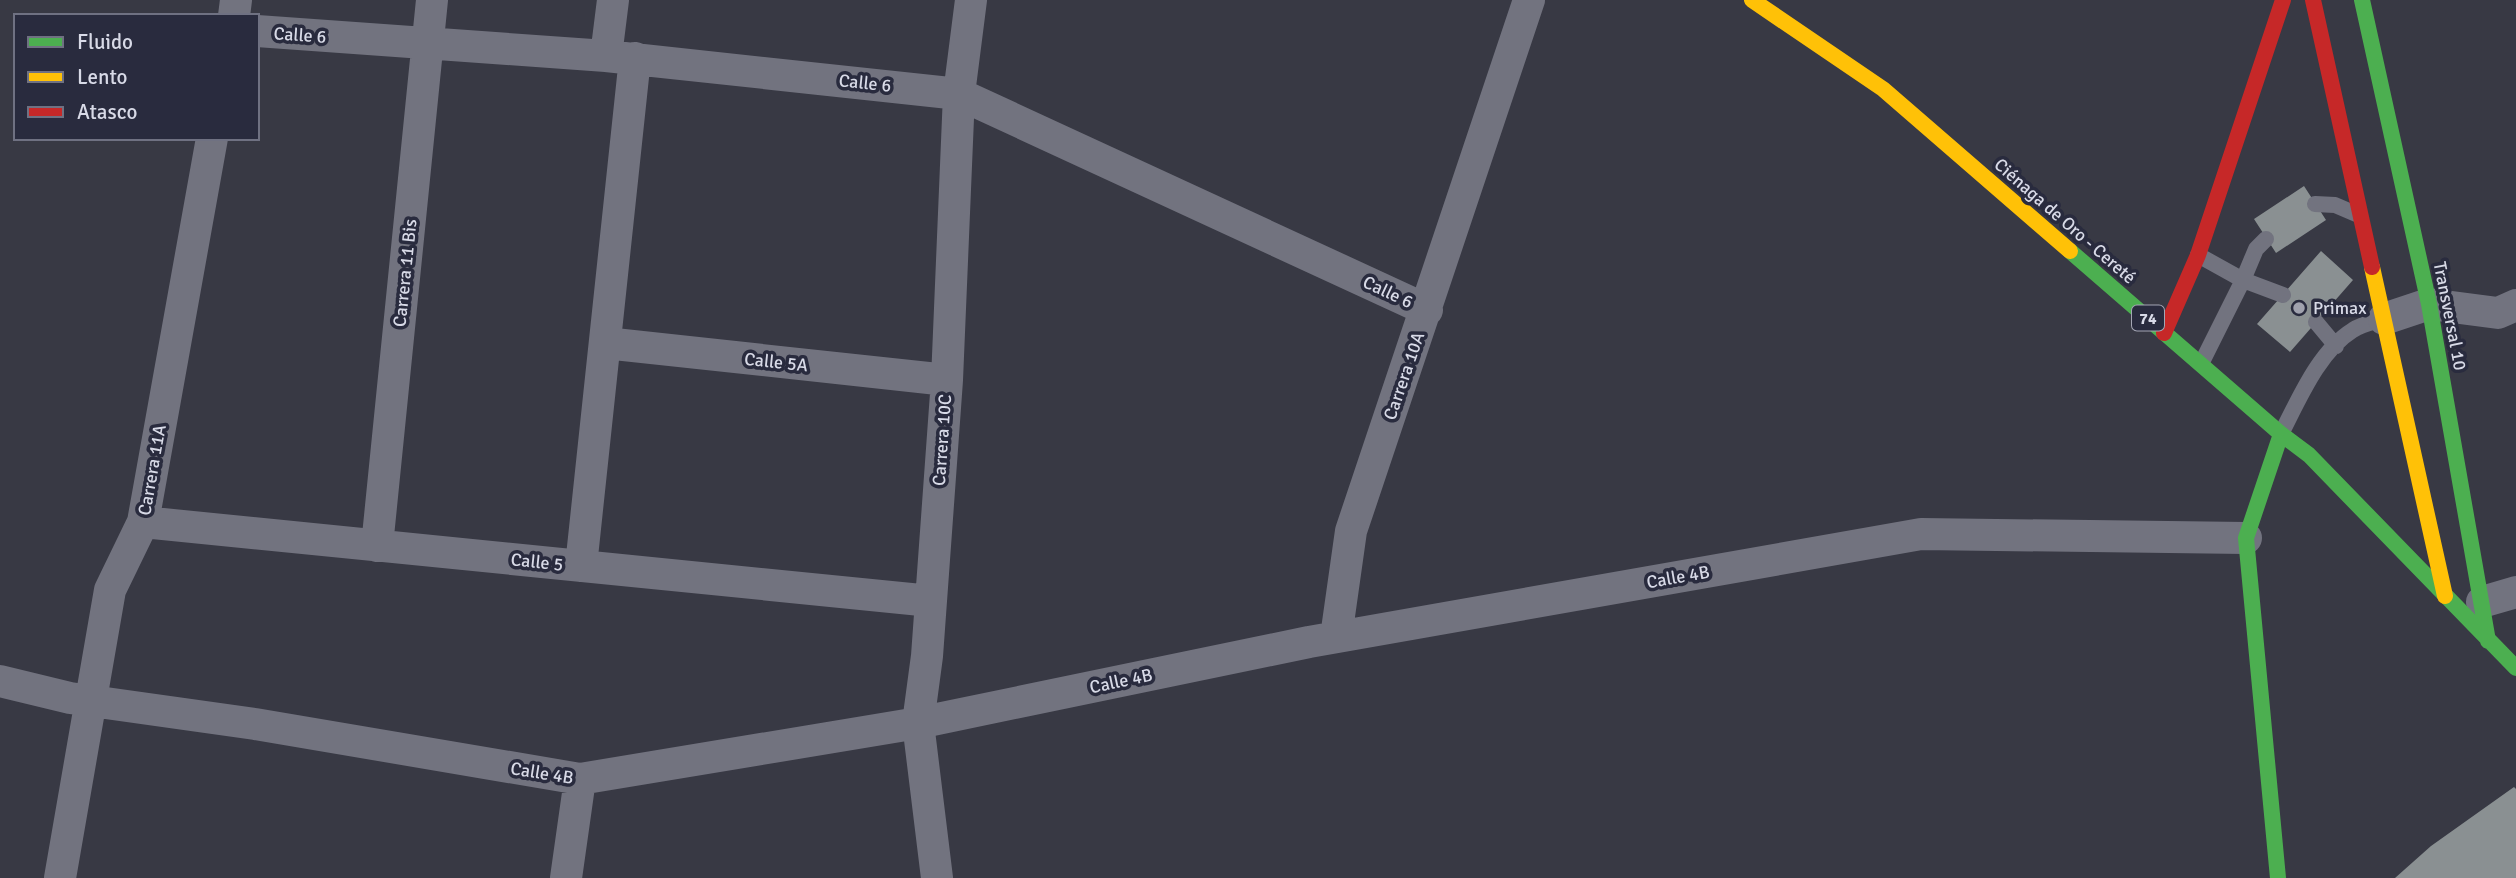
<svg xmlns="http://www.w3.org/2000/svg" width="2516" height="878" font-family="Signika,sans-serif">
	<style>
		.building { fill: #8a9092 }
		.lines { fill: none; stroke-linecap: round; stroke-linejoin: round }
		.lane { stroke: #72737f; stroke-width: 16 }
		.street { stroke: #72737f; stroke-width: 32 }
		.fast { stroke: #4caf50; stroke-width: 16 }
		.slow { stroke: #ffc107; stroke-width: 16 }
		.jam { stroke: #c62828; stroke-width: 16 }
		.poi-dot { fill: #a0a2ae; stroke: #292b3e; stroke-width: 2.5 }
		.labels { text-anchor: middle; stroke-width: 7; stroke-linejoin: round; paint-order: stroke }
		.shield { fill: #292b3e; stroke: #a4a6b4; stroke-width: 2 }
		.shield-label { font-size: 16px; font-weight: bold; fill: #d8dae7 }
		.street-label { font-size: 18px; fill: #d8dae7; stroke: #292b3e }
		.poi-label { font-size: 18px; fill: #d8dae7; stroke: #292b3e; text-anchor: start }
	</style>
	<rect width="100%" height="100%" fill="#383944"/>
	<path class="building" d="M 2304,186 L 2326,220 L 2276,253 L 2254,219 Z
		M 2321,251 L 2353,280 L 2290,352 L 2257,324 Z
		M 2514,787 L 2516,789 L 2516,878 L 2395,878 L 2431,846 Z"/>
	<g class="lines">
		<path class="lane" d="M 2315,204 L 2335,205 L 2356,214
			M 2266,239 L 2256,249 L 2243,280 L 2283,295
			M 2198,255 L 2243,280 L 2201,364
			M 2316,322 L 2336,346
			M 2281,434 C 2299,399 2319,351 2353,330 C 2362,324 2374,322 2384,319"/>
		<path class="street" d="M 234,16 L 236,0
			M 257,31 L 606,56 L 959,94 L 1427,310
			M 606,56 L 613,0
			M 2384,319 L 2429,304 L 2498,313 L 2516,305
			M 605,343 L 947,380
			M 143,522 L 931,601
			M 377,546 L 432,0
			M 581,566 L 635,58
			M 2482,602 L 2516,592
			M 1336,637 L 1351,531 L 1529,0
			M 0,681 L 70,698 L 255,724 L 580,779 L 918,723 L 1309,642 L 1921,534 L 2246,538
			M 60,878 L 110,590 L 143,522 L 212,138
			M 566,878 L 580,779
			M 937,878 L 918,723 L 927,656 L 947,380 L 959,94 L 971,0"/>
		<path class="fast" d="M 2362,0 L 2429,304 L 2488,641
			M 2070,251 L 2281,434 L 2309,455 L 2516,668
			M 2278,878 L 2246,538 L 2281,434"/>
		<path class="slow" d="M 1752,0 L 1883,89 L 2070,251
			M 2372,267 L 2445,596"/>
		<path class="jam" d="M 2313,0 L 2372,267
			M 2164,333 L 2198,255 L 2283,0"/>
	</g>
	<circle class="poi-dot" cx="2299" cy="308" r="7"/>
	<g class="labels">
		<rect class="shield" x="2132" y="305.5" width="32" height="25" rx="5"/>
		<g class="shield-label">
			<text x="2148" y="324">74</text>
		</g>
		<g class="street-label">
			<text transform="translate(300 35) rotate(4)" y="6">Calle 6</text>
			<text transform="translate(865 83) rotate(6)" y="6">Calle 6</text>
			<text transform="translate(2065 221) rotate(41)" y="6">Ciénaga de Oro - Cereté</text>
			<text transform="translate(405 273) rotate(-84)" y="6">Carrera 11 Bis</text>
			<text transform="translate(1388 292) rotate(25)" y="6">Calle 6</text>
			<text transform="translate(2450 316) rotate(79)" y="6">Transversal 10</text>
			<text transform="translate(776 362) rotate(6)" y="6">Calle 5A</text>
			<text transform="translate(1404 376) rotate(-71)" y="6">Carrera 10A</text>
			<text transform="translate(942 440) rotate(-86)" y="6">Carrera 10C</text>
			<text transform="translate(152 470) rotate(-80)" y="6">Carrera 11A</text>
			<text transform="translate(537 562) rotate(6)" y="6">Calle 5</text>
			<text transform="translate(1678 577) rotate(-10)" y="6">Calle 4B</text>
			<text transform="translate(1121 681) rotate(-12)" y="6">Calle 4B</text>
			<text transform="translate(542 773) rotate(9)" y="6">Calle 4B</text>
		</g>
		<g class="poi-label">
			<text x="2313" y="314">Primax</text>
		</g>
	</g>
	<rect x="14" y="14" width="245" height="126" fill="#292b3e" stroke="#6f7182" stroke-width="2"/>
	<rect x="28" y="37" width="35" height="10" fill="#4caf50" stroke="#6f7182" stroke-width="2"/>
	<text x="77" y="49" font-size="21" fill="#d8dae7">Fluido</text>
	<rect x="28" y="72" width="35" height="10" fill="#ffc107" stroke="#6f7182" stroke-width="2"/>
	<text x="77" y="84" font-size="21" fill="#d8dae7">Lento</text>
	<rect x="28" y="107" width="35" height="10" fill="#c62828" stroke="#6f7182" stroke-width="2"/>
	<text x="77" y="119" font-size="21" fill="#d8dae7">Atasco</text>
</svg>
